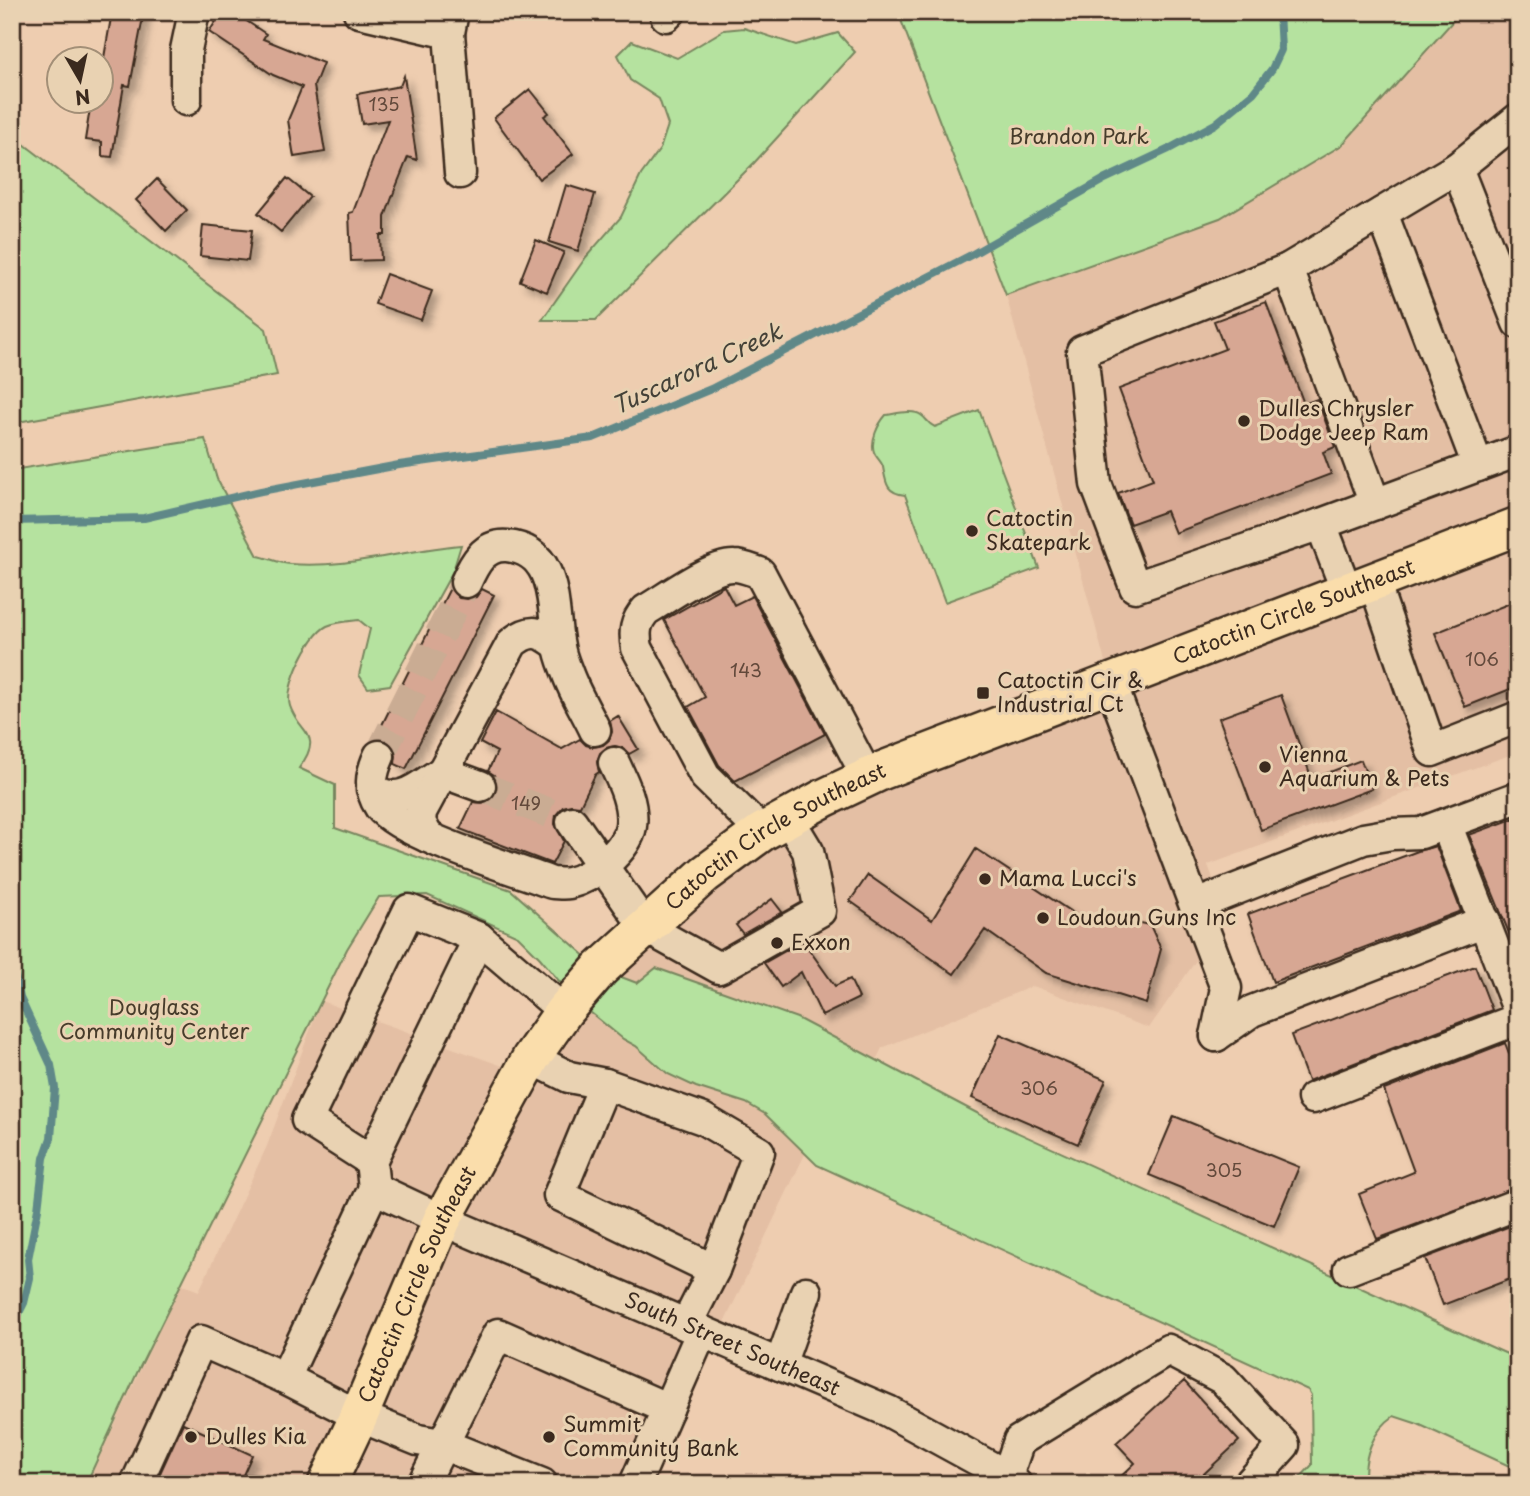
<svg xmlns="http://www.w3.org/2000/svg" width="1530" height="1496" font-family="'Playpen Sans',sans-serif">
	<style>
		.built { fill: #e4bfa4 }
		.green { fill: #b5e29f; stroke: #78865e; stroke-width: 2 }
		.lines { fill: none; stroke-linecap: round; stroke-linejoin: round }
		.stream { stroke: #5e8888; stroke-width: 8 }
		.building { fill: #d7a793; stroke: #3b2a1e; stroke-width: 2; filter: url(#shadow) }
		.minor-tunnel { stroke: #caac93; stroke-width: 30; stroke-dasharray: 30 15; stroke-linecap: butt }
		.minor-casing { stroke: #3b2a1e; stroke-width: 35 }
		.major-casing { stroke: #3b2a1e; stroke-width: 42 }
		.minor { stroke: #e9d2b2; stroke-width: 30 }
		.major { stroke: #faddab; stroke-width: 37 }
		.poi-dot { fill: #3b2a1e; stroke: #e9d2b2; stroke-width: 2.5 }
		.labels { text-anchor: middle; stroke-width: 6; stroke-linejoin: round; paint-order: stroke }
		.number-label { font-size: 18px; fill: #62493b }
		.park-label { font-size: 21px; fill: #473c2b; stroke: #e9d2b2 }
		.poi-label { font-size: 21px; fill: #3b2a1e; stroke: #e9d2b2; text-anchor: start }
		.street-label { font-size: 21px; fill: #3b2a1e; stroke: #e9d2b2 }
		.water-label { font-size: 23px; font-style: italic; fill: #444238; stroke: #e9d2b2 }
	</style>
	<defs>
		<filter id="shadow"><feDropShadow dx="6" dy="6" stdDeviation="3.5" flood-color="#0004"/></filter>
	</defs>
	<rect width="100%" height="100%" fill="#eecdb0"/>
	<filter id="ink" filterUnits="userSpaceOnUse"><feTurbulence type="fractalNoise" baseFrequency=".0143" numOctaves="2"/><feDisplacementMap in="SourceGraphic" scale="14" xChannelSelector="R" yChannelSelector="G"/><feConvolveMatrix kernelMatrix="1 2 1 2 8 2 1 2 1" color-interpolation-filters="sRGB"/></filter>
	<g filter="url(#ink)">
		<path class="built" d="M 1461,12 L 1518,12 L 1518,752 L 1208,865 L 1227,916 L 1149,1028 L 1033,986 L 882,1048 L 876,1060 L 797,1018 L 637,983 L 600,969 L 762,832 L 1111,684 L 1006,295 L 1220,218 L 1342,145 Z
			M 574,999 L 623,1039 L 764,1112 L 806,1152 L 647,1484 L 87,1484 L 181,1284 L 199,1291 L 267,1146 L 321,1001 L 522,1073 Z"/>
		<path class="green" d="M 906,12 L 1461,12 L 1342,145 L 1220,218 L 1006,295 L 901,20 Z
			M 744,28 L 796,45 L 838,33 L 855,52 L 754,163 L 596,320 L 542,320 L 586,257 L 621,217 L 641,175 L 660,149 L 668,125 L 659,99 L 630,80 L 618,55 L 632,41 L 677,58 L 724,30 Z
			M 12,135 L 266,329 L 277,375 L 12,423 Z
			M 979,410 L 1039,568 L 945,602 L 905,495 C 886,493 886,483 883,467 C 882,462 876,458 874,452 C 870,441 878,424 886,415 C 895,414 913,409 921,415 C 927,419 928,424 935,427 Z
			M 205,439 L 217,479 L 258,556 C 269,558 279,563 290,564 C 347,569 404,550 461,545 L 453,571 L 390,685 L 368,688 L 359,675 L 370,629 L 359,620 C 349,621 336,622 327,626 C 309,635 284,687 290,706 C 299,734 325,733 299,768 L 335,785 L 335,828 L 511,890 L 600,969 L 637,983 L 656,968 L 797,1018 L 992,1121 L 1518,1359 L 1518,1470 L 1418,1424 L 1394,1416 C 1373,1430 1362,1458 1366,1484 L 1294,1484 L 1312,1465 L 1311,1395 L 1308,1390 L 817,1165 L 765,1114 L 746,1103 L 696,1087 L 668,1074 L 636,1046 L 623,1039 L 574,999 L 540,958 L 518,936 L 427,895 L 379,897 L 347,949 L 137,1373 L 86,1484 L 12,1484 L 12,470 Z"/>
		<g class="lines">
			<path class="stream" d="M 12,521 L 144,518 L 261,491 L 399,465 L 593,438 L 711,389 L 971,255 L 1103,180 L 1167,150 L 1215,124 L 1253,93 L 1272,69 L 1281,50 L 1279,12
				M 12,961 L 20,998 L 51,1065 L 55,1088 L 51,1138 L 44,1158 L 38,1209 L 28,1259 L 30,1278 L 24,1303 L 12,1327"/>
		</g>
		<path class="building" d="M 112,12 L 144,12 L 130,86 L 124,85 L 112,157 L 102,156 L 102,142 L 85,140 L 91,102 L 102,102 L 102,69 Z
			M 222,12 L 233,12 L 266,34 L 263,39 L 323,63 L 314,86 L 325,152 L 294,157 L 288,120 L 302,87 L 273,75 L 209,32 Z
			M 404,76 L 417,160 L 408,157 L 394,192 L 385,217 L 385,235 L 380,235 L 381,260 L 351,261 L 349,213 L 353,212 L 388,120 L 362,124 L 357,94 L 400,86 Z
			M 530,89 L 549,113 L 544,116 L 573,154 L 539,179 L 494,118 Z
			M 287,178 L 310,197 L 281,232 L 258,213 Z
			M 157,179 L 187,210 L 166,231 L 136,200 Z
			M 566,185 L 595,194 L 578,251 L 549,242 Z
			M 203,225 L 252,230 L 248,261 L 200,256 Z
			M 536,240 L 564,252 L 547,292 L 520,281 Z
			M 386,274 L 432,291 L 421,320 L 375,304 Z
			M 1266,302 L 1304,404 L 1317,399 L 1335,447 L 1323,452 L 1331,474 L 1175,533 L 1166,511 L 1130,524 L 1118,493 L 1153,480 L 1119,389 L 1225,349 L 1214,321 Z
			M 724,586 L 734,605 L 752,596 L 825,734 L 735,781 L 719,765 L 688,707 L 705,697 L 664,620 Z
			M 450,588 L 459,598 L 468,599 L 476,597 L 482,589 L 494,595 L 406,769 L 395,764 L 396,754 L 392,745 L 385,740 L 375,739 Z
			M 1518,600 L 1518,686 L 1465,707 L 1435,633 Z
			M 1281,695 L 1312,779 L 1361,760 L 1372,789 L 1261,830 L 1219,718 Z
			M 496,712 L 562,749 L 580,739 L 586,745 L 593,747 L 603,745 L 609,740 L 612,732 L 610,721 L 618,716 L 638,749 L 629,754 L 623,748 L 615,746 L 606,748 L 600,753 L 597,762 L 599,772 L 595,775 L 580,806 L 571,805 L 563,807 L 556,815 L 555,824 L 564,841 L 552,864 L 460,829 L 473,802 L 484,803 L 492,799 L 497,791 L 497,782 L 494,775 L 488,771 L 497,752 L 480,743 Z
			M 1518,817 L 1518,950 L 1516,950 L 1469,835 Z
			M 1436,846 L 1461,911 L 1273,982 L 1248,914 L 1418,851 Z
			M 976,849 L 1079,917 L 1119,927 L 1123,919 L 1150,925 L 1161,949 L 1146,1004 L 1046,973 L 985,930 L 954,974 L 850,901 L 868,875 L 932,920 Z
			M 772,899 L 782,912 L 743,934 L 736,925 Z
			M 803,941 L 835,986 L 850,979 L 859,998 L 822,1016 L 801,972 L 781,987 L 764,963 Z
			M 1475,966 L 1492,1010 L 1308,1081 L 1291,1035 Z
			M 1000,1034 L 1106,1080 L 1078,1144 L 972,1098 Z
			M 1505,1043 L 1518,1076 L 1518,1187 L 1377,1239 L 1359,1194 L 1414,1172 L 1384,1090 Z
			M 1174,1116 L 1299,1167 L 1274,1226 L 1149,1175 Z
			M 1518,1223 L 1518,1276 L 1443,1305 L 1425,1258 Z
			M 1184,1381 L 1239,1441 L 1193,1484 L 1113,1484 L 1135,1463 L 1116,1443 Z
			M 183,1423 L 252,1455 L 239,1484 L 155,1484 Z"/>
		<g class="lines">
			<path class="minor-tunnel" d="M 379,756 L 466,582
				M 480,786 L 572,822"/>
			<g class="minor-casing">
				<g id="minor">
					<path d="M 359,12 L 449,33"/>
					<path d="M 453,12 L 449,33 L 460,173"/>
					<path d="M 666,16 L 670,12"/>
					<path d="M 186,100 L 186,50 L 194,12"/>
					<path d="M 1518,119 L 1457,168 L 1518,323"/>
					<path d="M 1382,213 L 1478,466"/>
					<path d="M 1288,269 L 1375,504"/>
					<path d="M 1321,524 L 1135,587 L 1096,484 L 1082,351 L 1288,269 L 1457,168"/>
					<path d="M 466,582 C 474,564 484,544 507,546 C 560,551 551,610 559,646 C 560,655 564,664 567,672 C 574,692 586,711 595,730"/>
					<path d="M 1374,582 L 1432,751 L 1518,717"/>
					<path d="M 1347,592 L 1321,524 L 1518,451"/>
					<path d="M 1111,684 L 1226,988 L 1216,1036"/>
					<path d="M 379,756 C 371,774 368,789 380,807 C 401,835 515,869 552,883 C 557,883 564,884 569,883 C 592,878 627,850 631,826 C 634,804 623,782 614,763"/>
					<path d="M 372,789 C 400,807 418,787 442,772 L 480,786"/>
					<path d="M 572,822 L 645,927 L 719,968 L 820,911 L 808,851 L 788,818"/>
					<path d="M 1446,824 L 1518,1009"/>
					<path d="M 762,832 L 705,776 L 637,648 C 634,632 635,622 646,610 C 667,598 711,565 734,566 C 743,566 751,570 760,573 L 868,778"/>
					<path d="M 428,837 L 420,822 L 421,812 L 512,643 C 530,628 541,631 558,645"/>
					<path d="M 1196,905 L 1363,839 L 1392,834 L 1421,833 L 1518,797"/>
					<path id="s1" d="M 564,1011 L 479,938 L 409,910 L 307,1120 L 371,1161 L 374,1188 L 442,1220 L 888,1411 L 1007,1476 L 1016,1484"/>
					<path d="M 1216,1036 L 1252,1011 L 1485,921"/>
					<path d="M 531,1058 L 569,1077 L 605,1084 L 559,1195 L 714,1270 L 686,1325"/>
					<path d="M 605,1084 L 703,1119 L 759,1152 L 714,1270"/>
					<path d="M 1313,1098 L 1518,1019"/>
					<path d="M 371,1161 L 479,938"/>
					<path d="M 1349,1269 L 1518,1204"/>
					<path d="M 780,1365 L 806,1292"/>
					<path d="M 285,1378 L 359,1416 L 418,1440 L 442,1444 L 542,1484"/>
					<path d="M 136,1484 L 201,1341 L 285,1378 L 374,1188"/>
					<path d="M 423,1484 L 498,1334 L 668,1409"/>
					<path d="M 635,1484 L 702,1331"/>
					<path d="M 1002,1484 L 1007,1476 L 1019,1441 L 1168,1350 L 1223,1379 L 1284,1445 L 1249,1484"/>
				</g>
			</g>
			<g class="major-casing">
				<g id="major">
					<path id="s2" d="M 327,1484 L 359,1416 L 442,1220 L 531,1058 L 564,1011 L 600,969 L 705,874 L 762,832 L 824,798 L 881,771 L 1518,526"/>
				</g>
			</g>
			<use href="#minor" class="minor"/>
			<use href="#major" class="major"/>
		</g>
	</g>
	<g class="poi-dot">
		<circle cx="1244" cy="421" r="7"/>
		<circle cx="972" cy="531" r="7"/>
		<rect x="976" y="686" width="14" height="14" rx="3.5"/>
		<circle cx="1265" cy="767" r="7"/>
		<circle cx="985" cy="879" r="7"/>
		<circle cx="1043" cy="918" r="7"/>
		<circle cx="777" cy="943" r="7"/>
		<circle cx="191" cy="1437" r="7"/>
		<circle cx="549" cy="1437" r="7"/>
	</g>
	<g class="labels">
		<g class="number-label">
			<text x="384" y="111">135</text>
			<text x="1482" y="666">106</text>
			<text x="746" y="677">143</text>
			<text x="526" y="810">149</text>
			<text x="1039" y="1095">306</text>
			<text x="1224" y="1177">305</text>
		</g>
		<g class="park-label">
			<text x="1079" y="144">Brandon Park</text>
			<text x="154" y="1015">Douglass<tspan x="154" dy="24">Community Center</tspan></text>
		</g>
		<g class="poi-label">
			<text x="1258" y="416">Dulles Chrysler<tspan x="1258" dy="24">Dodge Jeep Ram</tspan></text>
			<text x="986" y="526">Catoctin<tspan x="986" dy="24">Skatepark</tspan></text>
			<text x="997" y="688">Catoctin Cir &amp;<tspan x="997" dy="24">Industrial Ct</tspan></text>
			<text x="1279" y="762">Vienna<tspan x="1279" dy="24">Aquarium &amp; Pets</tspan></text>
			<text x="999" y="886">Mama Lucci's</text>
			<text x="1057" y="925">Loudoun Guns Inc</text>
			<text x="791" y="950">Exxon</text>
			<text x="563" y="1432">Summit<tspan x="563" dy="24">Community Bank</tspan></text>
			<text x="205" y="1444">Dulles Kia</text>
		</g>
		<g class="street-label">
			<text dy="7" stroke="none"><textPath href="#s2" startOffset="1374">Catoctin Circle Southeast</textPath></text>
			<text dy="7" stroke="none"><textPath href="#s2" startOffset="807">Catoctin Circle Southeast</textPath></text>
			<text dy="7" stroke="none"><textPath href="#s2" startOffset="219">Catoctin Circle Southeast</textPath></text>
			<text dy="7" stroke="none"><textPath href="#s1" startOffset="915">South Street Southeast</textPath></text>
		</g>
		<g class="water-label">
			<text transform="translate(697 369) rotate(-25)" y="8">Tuscarora Creek</text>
		</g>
	</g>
	<rect width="1530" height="1496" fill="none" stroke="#e9d2b2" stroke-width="42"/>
	<rect x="21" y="21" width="1488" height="1454" fill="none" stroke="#3b2a1e" stroke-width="2.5" filter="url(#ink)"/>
	<g transform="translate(80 80) rotate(171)"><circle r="33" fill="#e9d2b2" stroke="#a38f77" stroke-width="2"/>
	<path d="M0-5L12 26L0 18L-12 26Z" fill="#3b2a1e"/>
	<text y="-10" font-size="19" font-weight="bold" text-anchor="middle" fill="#3b2a1e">N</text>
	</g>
</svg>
